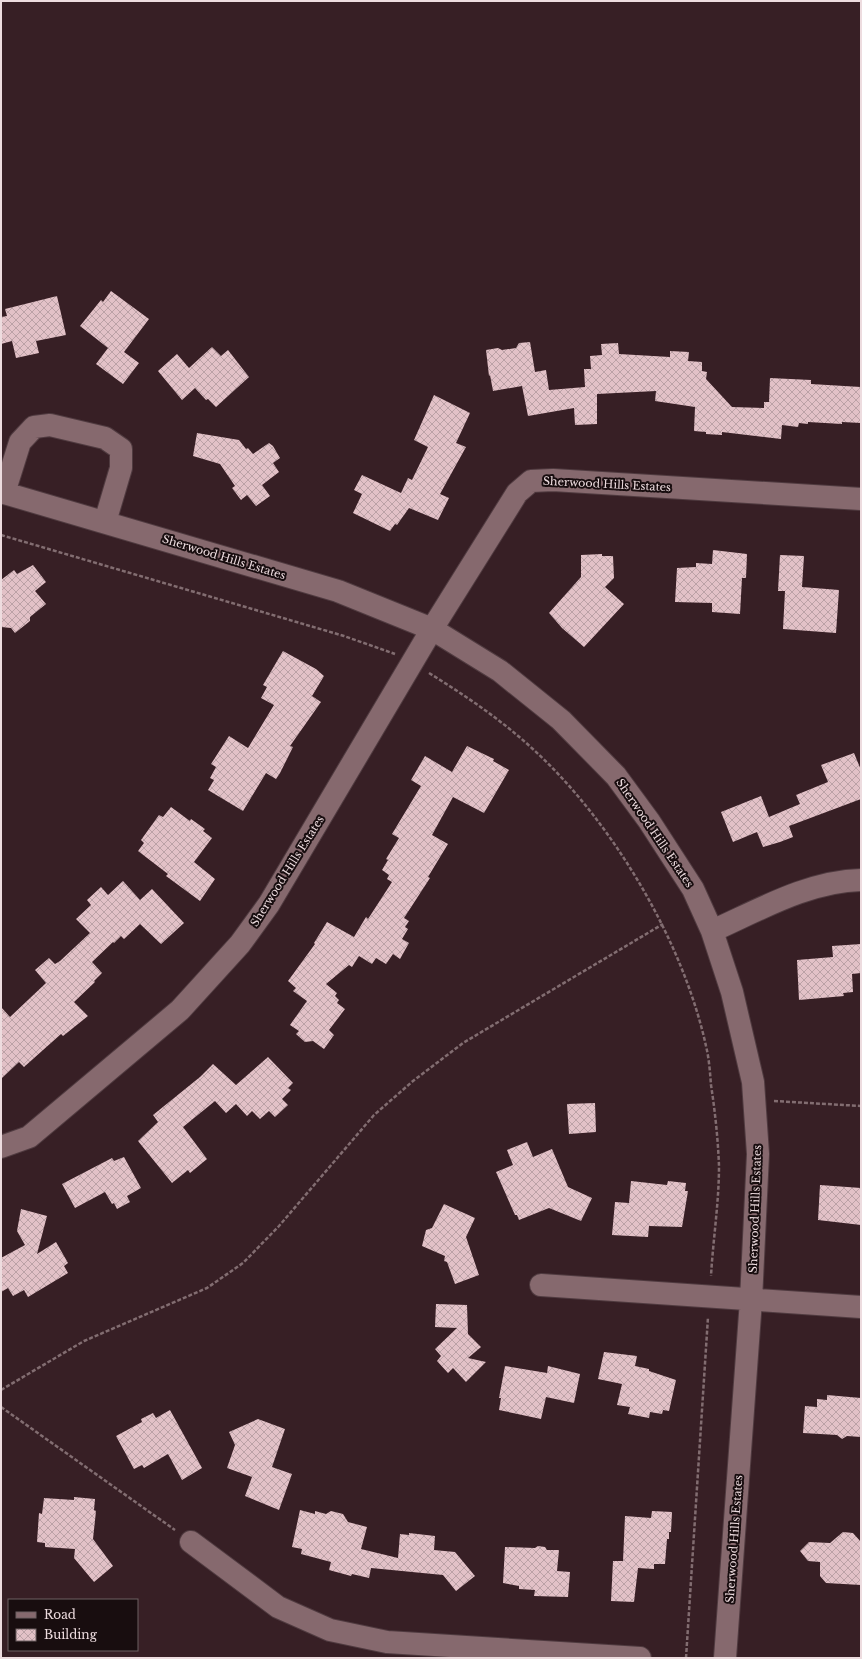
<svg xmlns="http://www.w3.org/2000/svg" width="862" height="1659" font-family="'Libre Baskerville',serif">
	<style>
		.building { fill: url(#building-cross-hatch) }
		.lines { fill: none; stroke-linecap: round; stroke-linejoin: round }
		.minor-casing { stroke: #503b40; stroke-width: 24 }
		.path { stroke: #826d71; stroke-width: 2.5; stroke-dasharray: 4 2; stroke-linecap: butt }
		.minor { stroke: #86696e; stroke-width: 22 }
		.labels { text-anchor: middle; stroke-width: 4; stroke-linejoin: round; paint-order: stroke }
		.street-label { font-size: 11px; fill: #eddcdf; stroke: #180d0f }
	</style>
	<defs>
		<pattern id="building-cross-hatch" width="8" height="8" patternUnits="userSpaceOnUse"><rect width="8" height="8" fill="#e2c1c7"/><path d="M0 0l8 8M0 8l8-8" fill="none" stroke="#bba1a6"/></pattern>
	</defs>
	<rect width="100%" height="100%" fill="#371f25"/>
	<path class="building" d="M 111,291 L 149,319 L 124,352 L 139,363 L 123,384 L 96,364 L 108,348 L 80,326 L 101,300 L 103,302 Z
		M 57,296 L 66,335 L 36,341 L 39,353 L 16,358 L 12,341 L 1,344 L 1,317 L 7,316 L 5,309 Z
		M 530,342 L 535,372 L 546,370 L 549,390 L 585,387 L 584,369 L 591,369 L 590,356 L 602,355 L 601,344 L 618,343 L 619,354 L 670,357 L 670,351 L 689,352 L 688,361 L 702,362 L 702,371 L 707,372 L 706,379 L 732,407 L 764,408 L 764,402 L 769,402 L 770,378 L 811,380 L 811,384 L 861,387 L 861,423 L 842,422 L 842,424 L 808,422 L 808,424 L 799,423 L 798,427 L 782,425 L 781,439 L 722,432 L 722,435 L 706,434 L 706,432 L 694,431 L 695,407 L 655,401 L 656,391 L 597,394 L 597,424 L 575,425 L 574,408 L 528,416 L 522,386 L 493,391 L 490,375 L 489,376 L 486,350 L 498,348 L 502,350 L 516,348 L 519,343 Z
		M 212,347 L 221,356 L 228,350 L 249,377 L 216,407 L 208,399 L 206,400 L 195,388 L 182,400 L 158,371 L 177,354 L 189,368 Z
		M 434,395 L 470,413 L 456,443 L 466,447 L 440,494 L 449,498 L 438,520 L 409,508 L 397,525 L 395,524 L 390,531 L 353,513 L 362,494 L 354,490 L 362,475 L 401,493 L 408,478 L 412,480 L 428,447 L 414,440 Z
		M 197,433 L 239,440 L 246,449 L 248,448 L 253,454 L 269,443 L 273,446 L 280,458 L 273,463 L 279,472 L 262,485 L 270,496 L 256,506 L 247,495 L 241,500 L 232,488 L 235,486 L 220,464 L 193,456 Z
		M 713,550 L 747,554 L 746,578 L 742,578 L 740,614 L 712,612 L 712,603 L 675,602 L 677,568 L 696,567 L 696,563 L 712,564 Z
		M 602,554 L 602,556 L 613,556 L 614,578 L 605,587 L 624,604 L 584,647 L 562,628 L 549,613 L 581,577 L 581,555 Z
		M 780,555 L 804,556 L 802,587 L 839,590 L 836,633 L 783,629 L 785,591 L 778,591 Z
		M 33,565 L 46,582 L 35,591 L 46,604 L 30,617 L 30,621 L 15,633 L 11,628 L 1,627 L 1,580 L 14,570 L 17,574 Z
		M 283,651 L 316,669 L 324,676 L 312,696 L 321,702 L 290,746 L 293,747 L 280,773 L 276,779 L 266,773 L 243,811 L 208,790 L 214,780 L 210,778 L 216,767 L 211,764 L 229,736 L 248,748 L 274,705 L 261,698 L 267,687 L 263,685 Z
		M 467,746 L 494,759 L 493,761 L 509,770 L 484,813 L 453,797 L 432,835 L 448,844 L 428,877 L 430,878 L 404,918 L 409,921 L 405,927 L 408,929 L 402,939 L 409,943 L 400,959 L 393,954 L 386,964 L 376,958 L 372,964 L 359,956 L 352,967 L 349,965 L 326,984 L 337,993 L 335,996 L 339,1000 L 337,1003 L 345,1009 L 329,1030 L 334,1035 L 324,1049 L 313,1041 L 305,1042 L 296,1034 L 299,1031 L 290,1025 L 307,1001 L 293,991 L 296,988 L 288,981 L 315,944 L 314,943 L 327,922 L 354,937 L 366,917 L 368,919 L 392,882 L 387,879 L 389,875 L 382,870 L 388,860 L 386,859 L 399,838 L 392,834 L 421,786 L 411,780 L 425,756 L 452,772 Z
		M 854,753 L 861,770 L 861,799 L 789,826 L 793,837 L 780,842 L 763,847 L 757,832 L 733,842 L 721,812 L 761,796 L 769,817 L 800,804 L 796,795 L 828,782 L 821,765 Z
		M 171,807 L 190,821 L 191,819 L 205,829 L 203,831 L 212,838 L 194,862 L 215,879 L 200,901 L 166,876 L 168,874 L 138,851 L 144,843 L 141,840 L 159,815 L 163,817 Z
		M 123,881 L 140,900 L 152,889 L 184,923 L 161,944 L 140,924 L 124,939 L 121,936 L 114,943 L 113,942 L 92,962 L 102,973 L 94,981 L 95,982 L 74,1002 L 88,1016 L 63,1036 L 61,1034 L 24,1067 L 19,1062 L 1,1079 L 1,1007 L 10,1017 L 46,983 L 35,970 L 49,958 L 55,964 L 60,961 L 90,933 L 76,919 L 91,905 L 87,900 L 101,887 L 108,895 Z
		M 861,944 L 861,973 L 852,974 L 853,992 L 843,993 L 844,996 L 799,1000 L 797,960 L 833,957 L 832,946 Z
		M 268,1057 L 293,1083 L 288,1088 L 291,1090 L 282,1099 L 288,1105 L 275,1117 L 269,1111 L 260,1119 L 252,1111 L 247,1116 L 236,1104 L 226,1113 L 215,1101 L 183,1127 L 207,1159 L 190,1173 L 188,1170 L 172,1183 L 138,1141 L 158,1122 L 153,1115 L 200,1077 L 213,1064 L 236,1085 Z
		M 595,1103 L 596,1132 L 569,1134 L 567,1104 Z
		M 527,1142 L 533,1157 L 552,1149 L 568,1187 L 592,1198 L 581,1221 L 549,1208 L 519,1220 L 517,1215 L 515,1215 L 496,1172 L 513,1165 L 507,1150 Z
		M 124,1157 L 141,1188 L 127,1196 L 130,1202 L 117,1209 L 114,1203 L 112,1204 L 105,1192 L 75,1208 L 62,1184 L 112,1158 L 114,1161 Z
		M 631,1181 L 667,1185 L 668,1181 L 686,1183 L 685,1191 L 688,1191 L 682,1227 L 649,1226 L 648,1237 L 612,1235 L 615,1202 L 629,1203 Z
		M 820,1185 L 861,1188 L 861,1225 L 818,1220 Z
		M 444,1204 L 475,1218 L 466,1237 L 479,1275 L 455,1284 L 447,1262 L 444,1261 L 445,1256 L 422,1246 L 426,1230 L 432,1228 Z
		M 21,1209 L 47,1216 L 37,1254 L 56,1242 L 68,1263 L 64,1266 L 68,1273 L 28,1297 L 24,1290 L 13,1296 L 8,1288 L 1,1292 L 1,1258 L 25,1245 L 17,1231 Z
		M 436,1304 L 467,1305 L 468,1334 L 481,1347 L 468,1358 L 486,1362 L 466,1382 L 453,1368 L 448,1373 L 437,1361 L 441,1356 L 435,1349 L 457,1328 L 435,1327 Z
		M 604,1352 L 637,1356 L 635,1366 L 649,1369 L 649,1371 L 676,1380 L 669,1411 L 663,1410 L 662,1414 L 650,1412 L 649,1418 L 628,1414 L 630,1407 L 617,1405 L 622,1384 L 598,1379 Z
		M 505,1366 L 547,1373 L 548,1366 L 580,1374 L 574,1403 L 546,1397 L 541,1419 L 499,1410 L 501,1398 L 499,1398 Z
		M 827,1395 L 861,1398 L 861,1437 L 847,1436 L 842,1439 L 837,1435 L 803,1433 L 805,1406 L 817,1407 L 817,1399 L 827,1400 Z
		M 170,1410 L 202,1468 L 182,1480 L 168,1454 L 144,1468 L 142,1465 L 134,1469 L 116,1436 L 142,1422 L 141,1419 L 153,1413 L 156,1418 Z
		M 258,1419 L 285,1429 L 272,1467 L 292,1474 L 279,1510 L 245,1496 L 252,1477 L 227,1468 L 235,1445 L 229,1432 Z
		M 74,1497 L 95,1499 L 94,1510 L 96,1511 L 93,1539 L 113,1566 L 94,1582 L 74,1558 L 75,1549 L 45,1547 L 45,1543 L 37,1542 L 39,1513 L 42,1514 L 44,1498 L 74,1500 Z
		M 300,1510 L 315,1514 L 315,1511 L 326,1514 L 331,1511 L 343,1514 L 348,1522 L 367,1527 L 361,1549 L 398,1558 L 400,1534 L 409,1535 L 409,1533 L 435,1536 L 434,1550 L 455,1552 L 475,1576 L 456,1591 L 443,1575 L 371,1568 L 369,1578 L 352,1574 L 351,1576 L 329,1570 L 331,1562 L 301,1554 L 302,1549 L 292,1547 Z
		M 652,1511 L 672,1512 L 671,1532 L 669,1532 L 669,1539 L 667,1539 L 665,1564 L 654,1564 L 654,1569 L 638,1568 L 634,1602 L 611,1601 L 613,1561 L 623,1561 L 625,1516 L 651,1518 Z
		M 843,1532 L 853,1533 L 861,1542 L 861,1585 L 826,1583 L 820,1576 L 820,1562 L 808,1561 L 800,1551 L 809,1542 L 830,1543 Z
		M 538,1546 L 545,1547 L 547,1550 L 559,1550 L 557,1571 L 570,1572 L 568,1597 L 534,1596 L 535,1590 L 519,1589 L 519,1586 L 503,1583 L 505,1547 L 535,1548 Z"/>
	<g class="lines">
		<g class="minor-casing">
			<path id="minor" d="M 1,492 L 338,591 L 432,629 L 500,671 L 561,720 L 616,776 L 649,821 L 693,889 L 712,931 L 732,992 L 753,1082 L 758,1154 L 751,1300 L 725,1658
				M 4,493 L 20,442 L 34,427 L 50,425 L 105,438 L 121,449 L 121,468 L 105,522
				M 712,931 C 759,910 809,881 861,880
				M 1,1147 L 29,1137 L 180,1010 L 240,944 L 269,904 L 432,629 L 517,493 L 531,481 L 553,480 L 861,499
				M 541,1285 L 861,1307
				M 191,1542 L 278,1607 L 330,1630 L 387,1642 L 640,1658"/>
		</g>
		<path class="path" d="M 1,535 L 344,636 L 395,654
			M 429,673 C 466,696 503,721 535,751 C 613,823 683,941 706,1046 C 709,1058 710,1072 711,1085 C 715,1111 718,1139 719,1166 C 719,1203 713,1240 711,1276
			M 774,1101 L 861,1106
			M 1,1390 L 84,1341 L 207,1288 L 243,1263 L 279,1226 L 374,1115 L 413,1081 L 463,1043 L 663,924
			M 1,1407 L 175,1530
			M 686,1658 L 708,1317"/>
		<use href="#minor" class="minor"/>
	</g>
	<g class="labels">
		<g class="street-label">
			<text transform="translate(607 484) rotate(3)" y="4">Sherwood Hills Estates</text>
			<text transform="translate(224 557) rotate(17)" y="4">Sherwood Hills Estates</text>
			<text transform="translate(655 833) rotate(56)" y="4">Sherwood Hills Estates</text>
			<text transform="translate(287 871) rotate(-58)" y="4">Sherwood Hills Estates</text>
			<text transform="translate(755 1209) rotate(-88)" y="4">Sherwood Hills Estates</text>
			<text transform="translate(734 1539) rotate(-86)" y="4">Sherwood Hills Estates</text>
		</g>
	</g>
	<rect width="862" height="1659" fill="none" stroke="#eddcdf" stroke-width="4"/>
	<rect x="8" y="1599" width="130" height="52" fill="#180d0f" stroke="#6d6062"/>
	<rect x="16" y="1612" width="20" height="6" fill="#86696e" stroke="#6d6062"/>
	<text x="44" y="1619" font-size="12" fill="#eddcdf">Road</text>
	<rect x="16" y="1629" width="20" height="12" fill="url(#building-cross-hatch)" stroke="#6d6062"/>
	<text x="44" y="1639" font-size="12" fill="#eddcdf">Building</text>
</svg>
